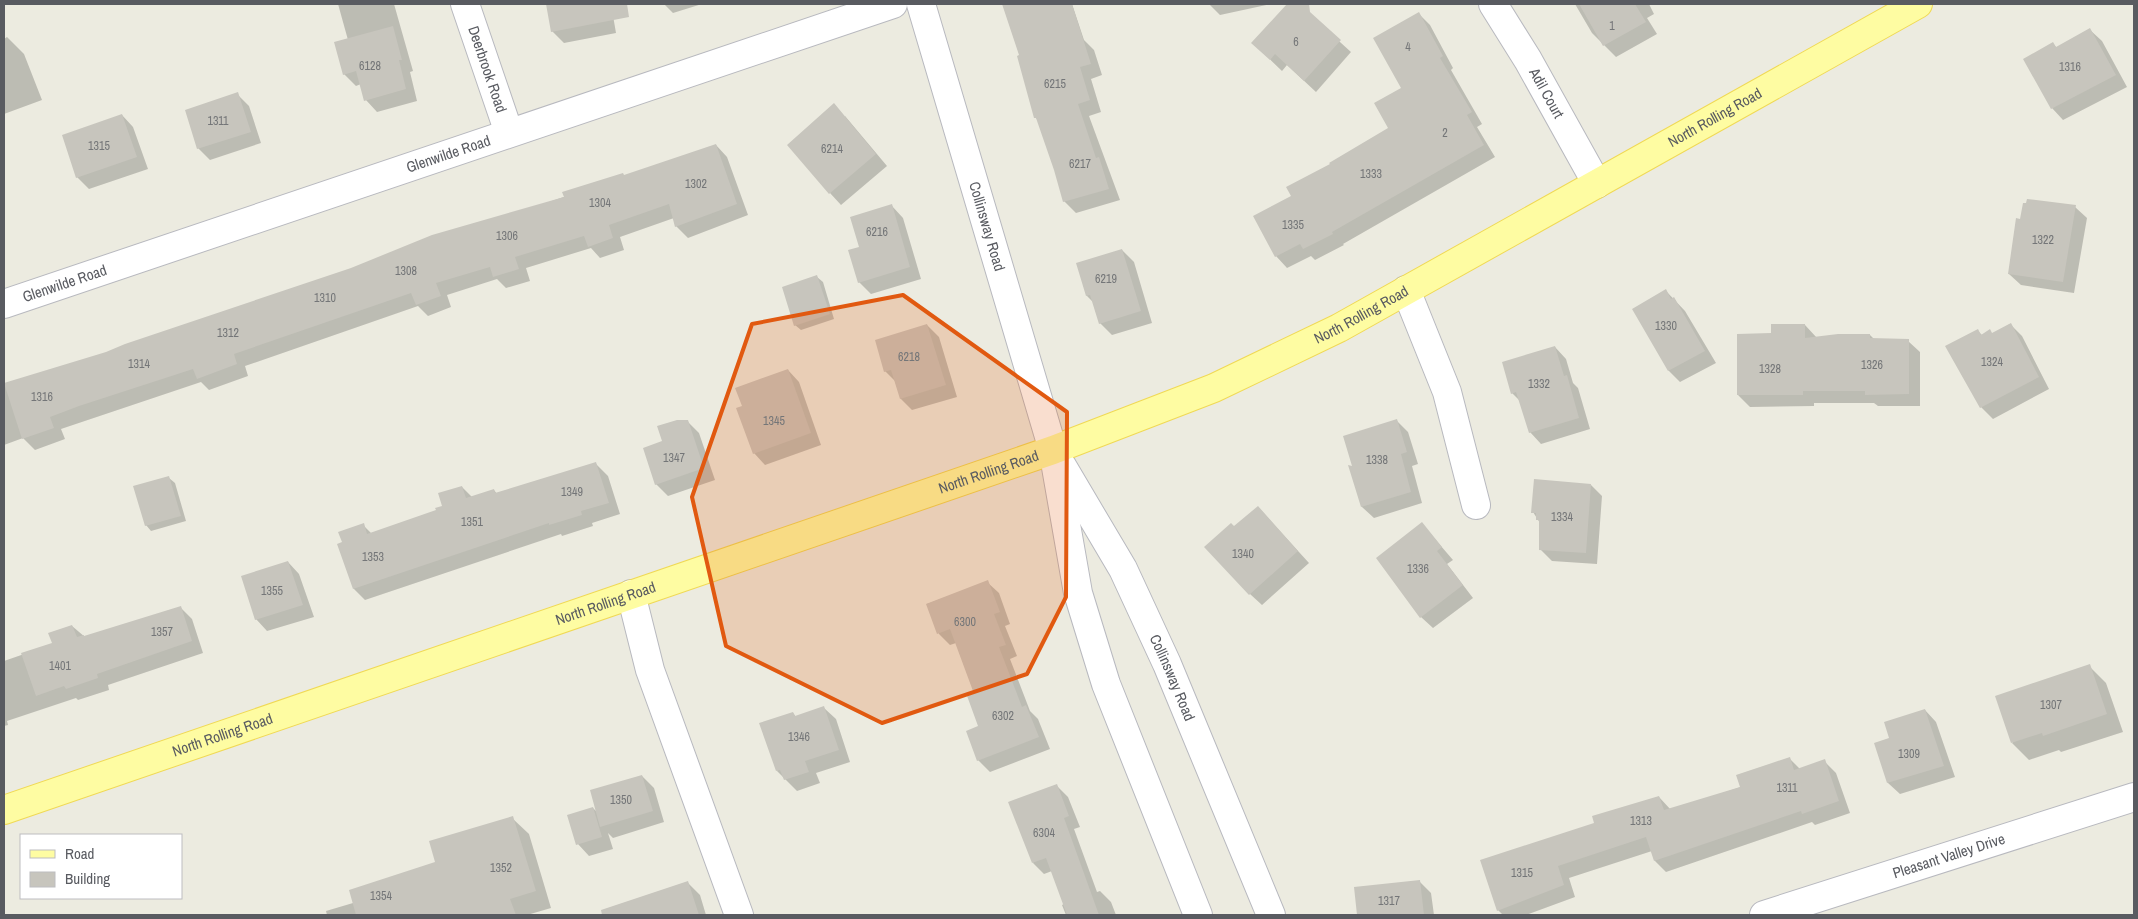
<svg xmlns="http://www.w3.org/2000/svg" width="2138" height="919" font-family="'Archivo Narrow',sans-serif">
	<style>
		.shadow { fill: #0003 }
		.building { fill: #c7c5bd }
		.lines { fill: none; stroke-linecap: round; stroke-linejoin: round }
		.minor-casing { stroke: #b8b9bf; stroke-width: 30 }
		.major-casing { stroke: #f0d955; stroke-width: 30 }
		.minor { stroke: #fff; stroke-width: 28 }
		.major { stroke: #fefca2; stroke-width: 28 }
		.marked { fill: #e15910; fill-opacity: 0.2; stroke: #e15910; stroke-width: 4; stroke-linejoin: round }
		.labels { text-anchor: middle; stroke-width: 4; stroke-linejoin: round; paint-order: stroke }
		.number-label { font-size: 12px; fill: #747678 }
		.street-label { font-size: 15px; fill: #595b61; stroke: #fff }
	</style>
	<rect width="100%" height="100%" fill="#ecebe0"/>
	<path class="shadow" d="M 338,4 L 394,4 L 413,71 L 410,72 L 417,101 L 377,112 L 366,100 L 361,84 L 356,86 L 344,74 L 348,40 Z
		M 547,4 L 611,4 L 616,33 L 564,43 L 552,31 Z
		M 664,4 L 702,4 L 673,13 Z
		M 1004,4 L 1072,4 L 1084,40 L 1094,50 L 1102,75 L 1091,79 L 1101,112 L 1089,116 L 1120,200 L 1076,213 L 1064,201 L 1055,169 L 1038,120 L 1035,117 L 1020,56 Z
		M 1209,4 L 1271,4 L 1220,15 Z
		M 1289,4 L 1298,4 L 1351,52 L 1316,92 L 1287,65 L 1282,71 L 1253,43 Z
		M 1575,4 L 1649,4 L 1654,14 L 1647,18 L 1657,34 L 1616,57 L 1592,33 Z
		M 1419,14 L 1430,25 L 1453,68 L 1451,70 L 1482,124 L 1477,127 L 1495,157 L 1343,244 L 1344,245 L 1315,260 L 1311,256 L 1287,268 L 1276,256 L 1292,197 L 1331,164 L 1390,129 L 1402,89 Z
		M 2090,30 L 2102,41 L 2127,87 L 2063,120 L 2052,108 L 2053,44 L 2057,48 Z
		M 7,37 L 24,54 L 42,100 L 4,114 L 4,39 Z
		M 237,94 L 249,106 L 261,143 L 210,160 L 198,148 Z
		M 122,115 L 133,127 L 148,169 L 89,189 L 77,177 Z
		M 845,116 L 887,166 L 841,205 L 830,193 Z
		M 716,145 L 727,157 L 748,215 L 688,238 L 676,226 L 674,218 L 620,237 L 624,250 L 600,258 L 591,248 L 526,268 L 530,281 L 506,288 L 497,279 L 447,295 L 451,307 L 428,316 L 418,306 L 245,366 L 248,376 L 209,390 L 201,382 L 61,429 L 65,439 L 35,450 L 23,438 L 4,445 L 4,384 L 107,353 Z
		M 892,206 L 903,218 L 921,279 L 871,294 L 859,282 L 860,248 Z
		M 2075,207 L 2087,218 L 2074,293 L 2021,285 L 2009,274 L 2021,220 Z
		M 1122,250 L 1134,262 L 1152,323 L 1112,335 L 1100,323 L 1093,302 L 1087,296 L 1078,264 Z
		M 817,277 L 823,282 L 834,319 L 801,330 L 795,325 Z
		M 1666,291 L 1685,311 L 1716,363 L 1680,382 L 1669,371 L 1634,310 Z
		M 2010,324 L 2022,336 L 2049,389 L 1993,419 L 1981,407 L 1977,330 L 1982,335 L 1993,334 Z
		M 927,325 L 939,337 L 957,397 L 912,410 L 901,399 L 895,381 L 885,371 Z
		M 1805,325 L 1817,338 L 1870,335 L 1874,339 L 1908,341 L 1920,352 L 1920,406 L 1878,406 L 1874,403 L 1814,403 L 1814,406 L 1750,407 L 1738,395 L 1772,334 Z
		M 1555,347 L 1566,359 L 1573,383 L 1578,388 L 1590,429 L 1541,444 L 1530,432 L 1520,401 L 1512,393 Z
		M 788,370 L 799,382 L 821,445 L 765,465 L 754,453 Z
		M 687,421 L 699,433 L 715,480 L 668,496 L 656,484 L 664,442 Z
		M 1397,421 L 1408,432 L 1418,464 L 1412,466 L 1422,503 L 1374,518 L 1362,507 L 1354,467 Z
		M 596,464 L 608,476 L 620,514 L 592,523 L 593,526 L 562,536 L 561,534 L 365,600 L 354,589 L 343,543 L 363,525 L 372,534 L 438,511 L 462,487 L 472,497 L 494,490 L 497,494 Z
		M 169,478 L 175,483 L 186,521 L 151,531 L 146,525 Z
		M 1591,485 L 1602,496 L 1597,564 L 1552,561 L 1541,550 L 1540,523 L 1533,512 Z
		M 1258,507 L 1309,563 L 1262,605 L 1250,594 L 1235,528 Z
		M 1422,524 L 1453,560 L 1447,564 L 1473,598 L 1433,628 L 1421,617 Z
		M 288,562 L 299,574 L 314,617 L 267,631 L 256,619 Z
		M 987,582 L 999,593 L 1010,624 L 1005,626 L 1017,656 L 1010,659 L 1030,711 L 1038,719 L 1050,749 L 990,772 L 978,760 L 980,726 L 974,692 L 956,643 L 950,645 L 939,634 L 927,604 Z
		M 180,607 L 192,619 L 203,653 L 108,685 L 109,690 L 78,700 L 76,698 L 7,721 L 8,725 L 4,726 L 4,661 L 53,644 L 72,626 L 85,637 Z
		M 2089,666 L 2106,683 L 2123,732 L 2061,752 L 2059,750 L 2029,760 L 2012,743 Z
		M 824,708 L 836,719 L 850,762 L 816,773 L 820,783 L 797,791 L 777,771 L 793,713 L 796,717 Z
		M 1925,710 L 1936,722 L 1955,777 L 1900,794 L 1888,783 L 1891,739 Z
		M 1789,758 L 1800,769 L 1824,761 L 1836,773 L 1850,813 L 1815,825 L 1812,822 L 1666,872 L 1655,861 L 1652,851 L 1569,878 L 1575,897 L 1526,915 L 1503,915 L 1498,910 L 1595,823 L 1659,797 L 1671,810 L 1741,787 Z
		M 642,776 L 654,788 L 664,822 L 613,838 L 608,833 L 613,849 L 589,856 L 578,844 L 593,808 L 598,813 Z
		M 1057,786 L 1068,797 L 1080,827 L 1074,829 L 1097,892 L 1100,891 L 1111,902 L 1116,915 L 1066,915 L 1062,905 L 1064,904 L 1052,871 L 1044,874 L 1033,863 Z
		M 512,818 L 529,834 L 551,908 L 527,915 L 327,915 L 326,911 L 353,903 L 437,863 Z
		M 1419,881 L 1431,893 L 1434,915 L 1359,915 L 1355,889 Z
		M 688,883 L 700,895 L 706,915 L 644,915 L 638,899 Z"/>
	<path class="building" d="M 546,4 L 627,4 L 629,17 L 551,32 Z
		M 1002,4 L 1072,4 L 1091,64 L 1080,67 L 1090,100 L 1078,104 L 1096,158 L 1099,157 L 1109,189 L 1063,202 L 1054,170 L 1036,118 L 1034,118 L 1017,56 L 1019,55 Z
		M 1287,4 L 1309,4 L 1310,12 L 1341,40 L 1304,81 L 1275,54 L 1270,60 L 1251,43 Z
		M 1579,4 L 1635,4 L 1646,22 L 1603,46 Z
		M 1419,12 L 1443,56 L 1440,58 L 1472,112 L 1467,115 L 1484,145 L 1332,232 L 1333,234 L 1303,249 L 1300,244 L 1275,257 L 1253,216 L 1291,196 L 1286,187 L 1330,164 L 1329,163 L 1388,128 L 1374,103 L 1401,88 L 1373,38 Z
		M 393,26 L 402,60 L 399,60 L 406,89 L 364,101 L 356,71 L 343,75 L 334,42 Z
		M 2090,28 L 2116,75 L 2051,109 L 2023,59 L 2053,42 L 2056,47 Z
		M 238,92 L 251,132 L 197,149 L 185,110 Z
		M 834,103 L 876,154 L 829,194 L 787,145 Z
		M 122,114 L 137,157 L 76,178 L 62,135 Z
		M 716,144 L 737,204 L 675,227 L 669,204 L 609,225 L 613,238 L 588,247 L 584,236 L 515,257 L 519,269 L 493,277 L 490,267 L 436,283 L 441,296 L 416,305 L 411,293 L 234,354 L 237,364 L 197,379 L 193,369 L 79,406 L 50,417 L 54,428 L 22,439 L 4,383 L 106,352 L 125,344 L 351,268 L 432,235 L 564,197 L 562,192 L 623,173 L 624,175 Z
		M 2027,199 L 2076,205 L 2063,282 L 2008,274 L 2016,218 L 2020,219 L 2023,203 L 2026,203 Z
		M 892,204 L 910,267 L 858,283 L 848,250 L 859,247 L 850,217 Z
		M 1122,249 L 1141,311 L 1099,324 L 1090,295 L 1086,296 L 1076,263 Z
		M 817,275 L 830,314 L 794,326 L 782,287 Z
		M 1666,289 L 1671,299 L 1674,297 L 1705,351 L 1668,371 L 1632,309 Z
		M 2011,323 L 2039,377 L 1980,408 L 1945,346 L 1978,329 L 1981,335 L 1990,329 L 1992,333 Z
		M 927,324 L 946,385 L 900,399 L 891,370 L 884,372 L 875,340 Z
		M 1771,324 L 1805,324 L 1805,338 L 1838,334 L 1870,334 L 1870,338 L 1909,339 L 1909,394 L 1865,395 L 1865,391 L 1803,391 L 1803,395 L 1737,395 L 1737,334 L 1771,333 Z
		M 1555,346 L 1564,376 L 1567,375 L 1579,418 L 1529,433 L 1516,392 L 1511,394 L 1502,362 Z
		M 788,369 L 811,433 L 753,454 L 736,408 L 742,406 L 735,388 Z
		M 1397,419 L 1407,452 L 1401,454 L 1411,492 L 1361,507 L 1348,465 L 1352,466 L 1343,436 Z
		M 677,420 L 688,420 L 704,468 L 655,485 L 643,448 L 662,441 L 657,426 Z
		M 596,462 L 609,503 L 581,511 L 582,515 L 549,525 L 549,523 L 353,589 L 337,544 L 342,542 L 338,532 L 364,523 L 367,534 L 436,510 L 435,508 L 442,506 L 438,493 L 462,486 L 466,498 L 494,489 L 495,493 Z
		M 169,476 L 181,516 L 145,526 L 133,486 Z
		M 1534,479 L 1591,484 L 1586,553 L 1539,550 L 1539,520 L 1536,520 L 1536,513 L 1531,513 Z
		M 1258,506 L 1298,551 L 1249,595 L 1204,547 L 1231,523 L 1234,526 Z
		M 1422,522 L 1442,547 L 1437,551 L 1463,585 L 1420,618 L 1376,558 Z
		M 288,561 L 303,605 L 255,620 L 241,576 Z
		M 988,580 L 1000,612 L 994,614 L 1006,645 L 999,647 L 1022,707 L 1026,705 L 1039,737 L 977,761 L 966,731 L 978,726 L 966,693 L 973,691 L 950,629 L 937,634 L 926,604 Z
		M 181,606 L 192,641 L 97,674 L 98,678 L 66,689 L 64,686 L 36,696 L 21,653 L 52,643 L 48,633 L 72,625 L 77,637 L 84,635 L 84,636 Z
		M 2090,664 L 2107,714 L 2043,736 L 2042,733 L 2011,743 L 1995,696 Z
		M 824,706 L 839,750 L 805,761 L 809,772 L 784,780 L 780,770 L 776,771 L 759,723 L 793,712 L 795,716 Z
		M 1925,709 L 1944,766 L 1887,783 L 1874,743 L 1889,738 L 1884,722 Z
		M 1790,757 L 1794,770 L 1825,759 L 1839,801 L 1802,814 L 1801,811 L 1654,861 L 1646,837 L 1558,866 L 1564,885 L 1497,911 L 1480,860 L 1594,823 L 1592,816 L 1659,796 L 1664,810 L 1740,787 L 1736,775 Z
		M 642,775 L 653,811 L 600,827 L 590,790 Z
		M 1057,784 L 1069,816 L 1064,818 L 1099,915 L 1067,915 L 1046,858 L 1032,863 L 1008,802 Z
		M 593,807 L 602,837 L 576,845 L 567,815 Z
		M 513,816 L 536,891 L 510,899 L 516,915 L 356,915 L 349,890 L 435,862 L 429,841 Z
		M 1420,880 L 1424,915 L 1357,915 L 1354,887 Z
		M 688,881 L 699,915 L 602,915 L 601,910 Z"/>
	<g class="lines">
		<g class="minor-casing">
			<g id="minor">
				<path id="s1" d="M 465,4 L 509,133"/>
				<path id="s2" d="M 921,4 L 1053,450 L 1078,593 L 1106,684 L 1198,915"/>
				<path id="s3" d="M 1493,4 L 1528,60 L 1597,184"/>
				<path d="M 1406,290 L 1447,392 L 1476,505"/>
				<path id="s4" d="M 4,304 L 893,4"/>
				<path id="s5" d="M 1062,466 L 1123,569 L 1167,664 L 1271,915"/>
				<path d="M 631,594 L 650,670 L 739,915"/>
				<path id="s6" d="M 1764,915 L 2134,797"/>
			</g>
		</g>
		<g class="major-casing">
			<g id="major">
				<path id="s7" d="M 4,810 L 1053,450 L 1214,388 L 1339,328 L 1918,4"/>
			</g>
		</g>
		<use href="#minor" class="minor"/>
		<use href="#major" class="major"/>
	</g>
	<path class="marked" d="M 903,295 L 1067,412 L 1066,597 L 1027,674 L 882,723 L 726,646 L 692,497 L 752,324 Z"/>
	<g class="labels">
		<g class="number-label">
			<text x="1612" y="30">1</text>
			<text x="1296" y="46">6</text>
			<text x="1408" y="51">4</text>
			<text x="370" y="70">6128</text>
			<text x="2070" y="71">1316</text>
			<text x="1055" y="88">6215</text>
			<text x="218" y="125">1311</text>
			<text x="1445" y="137">2</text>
			<text x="99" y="150">1315</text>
			<text x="832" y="153">6214</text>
			<text x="1080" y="168">6217</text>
			<text x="1371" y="178">1333</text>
			<text x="696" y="188">1302</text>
			<text x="600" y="207">1304</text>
			<text x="1293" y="229">1335</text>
			<text x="877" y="236">6216</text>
			<text x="507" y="240">1306</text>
			<text x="2043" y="244">1322</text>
			<text x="406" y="275">1308</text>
			<text x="1106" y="283">6219</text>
			<text x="325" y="302">1310</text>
			<text x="1666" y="330">1330</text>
			<text x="228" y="337">1312</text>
			<text x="909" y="361">6218</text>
			<text x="1992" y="366">1324</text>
			<text x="139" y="368">1314</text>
			<text x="1872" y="369">1326</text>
			<text x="1770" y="373">1328</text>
			<text x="1539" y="388">1332</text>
			<text x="42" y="401">1316</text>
			<text x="774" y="425">1345</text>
			<text x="674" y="462">1347</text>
			<text x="1377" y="464">1338</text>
			<text x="572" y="496">1349</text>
			<text x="1562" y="521">1334</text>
			<text x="472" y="526">1351</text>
			<text x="1243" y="558">1340</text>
			<text x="373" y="561">1353</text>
			<text x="1418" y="573">1336</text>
			<text x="272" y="595">1355</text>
			<text x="965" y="626">6300</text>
			<text x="162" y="636">1357</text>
			<text x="60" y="670">1401</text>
			<text x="2051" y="709">1307</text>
			<text x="1003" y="720">6302</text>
			<text x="799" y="741">1346</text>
			<text x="1909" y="758">1309</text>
			<text x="1787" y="792">1311</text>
			<text x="621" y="804">1350</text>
			<text x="1641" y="825">1313</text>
			<text x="1044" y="837">6304</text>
			<text x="501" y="872">1352</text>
			<text x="1522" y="877">1315</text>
			<text x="381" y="900">1354</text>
			<text x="1389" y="905">1317</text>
		</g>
		<g class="street-label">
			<text dy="5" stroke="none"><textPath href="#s1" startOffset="69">Deerbrook Road</textPath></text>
			<text dy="5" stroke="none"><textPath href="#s3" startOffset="104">Adil Court</textPath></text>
			<text dy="5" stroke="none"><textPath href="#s7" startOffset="1851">North Rolling Road</textPath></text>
			<text dy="5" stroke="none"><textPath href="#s4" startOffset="469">Glenwilde Road</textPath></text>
			<text dy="5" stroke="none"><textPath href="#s2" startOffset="232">Collinsway Road</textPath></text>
			<text dy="5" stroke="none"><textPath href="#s4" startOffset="64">Glenwilde Road</textPath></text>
			<text dy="5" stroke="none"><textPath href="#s7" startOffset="1446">North Rolling Road</textPath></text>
			<text dy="5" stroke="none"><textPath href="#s7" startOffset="1041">North Rolling Road</textPath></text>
			<text dy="5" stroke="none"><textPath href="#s7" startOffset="636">North Rolling Road</textPath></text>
			<text dy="5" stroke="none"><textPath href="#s5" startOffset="239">Collinsway Road</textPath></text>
			<text dy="5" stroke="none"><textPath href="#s7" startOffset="231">North Rolling Road</textPath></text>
			<text dy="5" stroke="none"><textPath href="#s6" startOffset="194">Pleasant Valley Drive</textPath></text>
		</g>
	</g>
	<rect width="2138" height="919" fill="none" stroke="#595b61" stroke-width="10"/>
	<rect x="20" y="834" width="162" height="65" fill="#ffffff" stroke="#bdbdc0"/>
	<rect x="30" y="850" width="25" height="8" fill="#fefca2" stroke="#bdbdc0"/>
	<text x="65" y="859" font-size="15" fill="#595b61">Road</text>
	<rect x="30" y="872" width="25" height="15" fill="#c7c5bd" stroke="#bdbdc0"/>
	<text x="65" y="884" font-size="15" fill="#595b61">Building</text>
</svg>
